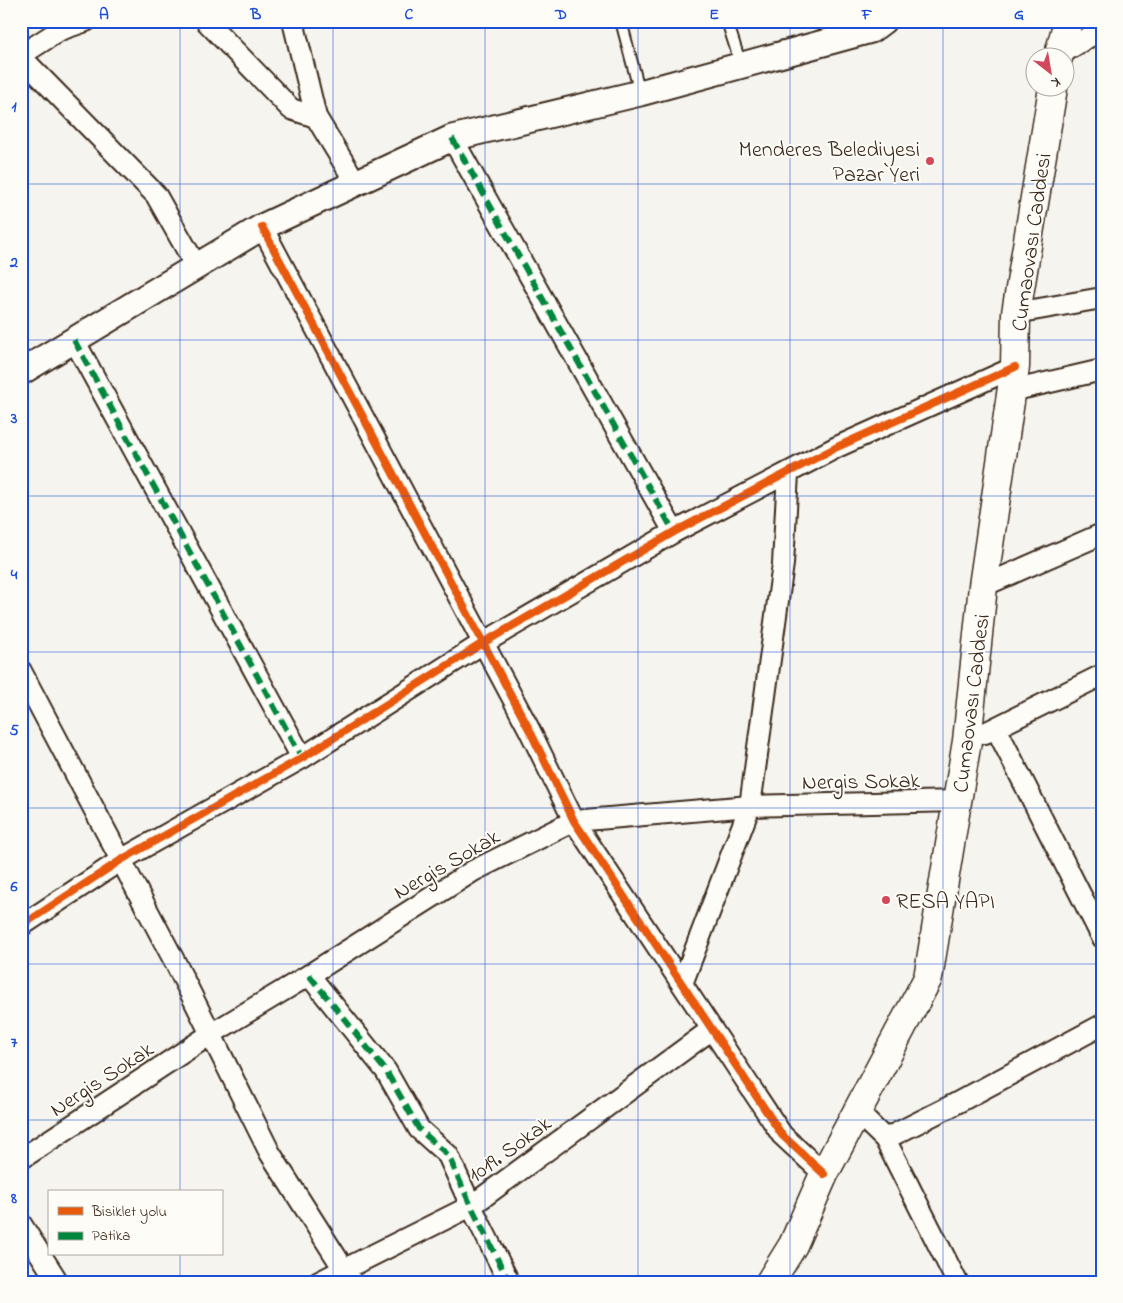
<svg xmlns="http://www.w3.org/2000/svg" width="1123" height="1303" font-family="'Indie Flower',sans-serif">
	<style>
		.lines { fill: none; stroke-linecap: round; stroke-linejoin: round }
		.service-casing { stroke: #3b2a1e; stroke-width: 14 }
		.minor-casing { stroke: #3b2a1e; stroke-width: 24 }
		.tertiary-casing { stroke: #3b2a1e; stroke-width: 29 }
		.secondary-casing { stroke: #3b2a1e; stroke-width: 31 }
		.service { stroke: #fdfcf7; stroke-width: 10 }
		.minor { stroke: #fdfcf7; stroke-width: 20 }
		.tertiary { stroke: #fdfcf7; stroke-width: 25 }
		.secondary { stroke: #fdfcf7; stroke-width: 28 }
		.quiet { stroke: #00873e; stroke-width: 6; stroke-dasharray: 12 6; stroke-linecap: butt }
		.cycleway-casing { stroke: #fdfcf7; stroke-width: 11 }
		.cycleway { stroke: #e8590c; stroke-width: 8 }
		.grid { fill: none; stroke: #1d4ed8; stroke-width: 1; stroke-opacity: 0.55 }
		.poi-dot { fill: #d1495b; stroke: #fdfcf7; stroke-width: 2 }
		.labels { text-anchor: middle; stroke-width: 4; stroke-linejoin: round; paint-order: stroke }
		.poi-label { font-size: 22px; fill: #3b2a1e; stroke: #fdfcf7; text-anchor: end }
		.street-label { font-size: 22px; fill: #3b2a1e; stroke: #fdfcf7 }
		.neatline { fill: none; stroke: #1d4ed8; stroke-width: 2 }
		.grid-label { font-size: 16px; text-anchor: middle; font-weight: bold; fill: #1d4ed8 }
	</style>
	<rect width="100%" height="100%" fill="#f5f4ee"/>
	<filter id="ink" filterUnits="userSpaceOnUse"><feTurbulence type="fractalNoise" baseFrequency=".02" numOctaves="2"/><feDisplacementMap in="SourceGraphic" scale="10" xChannelSelector="R" yChannelSelector="G"/><feConvolveMatrix kernelMatrix="1 2 1 2 8 2 1 2 1" color-interpolation-filters="sRGB"/></filter>
	<g filter="url(#ink)">
		<g class="lines">
			<g class="service-casing">
				<path id="service" d="M 621,21 L 640,93
					M 727,21 L 741,65"/>
			</g>
			<g class="minor-casing">
				<path id="minor" d="M 206,21 L 291,109 L 316,117
					M 293,21 L 316,117 L 356,183
					M 21,55 L 60,30 L 86,21
					M 1059,55 L 1102,29
					M 21,57 L 156,195 L 196,266
					M 452,138 L 674,532
					M 262,227 L 529,729 L 574,821 L 782,1135 L 824,1174
					M 1016,313 L 1102,298
					M 74,340 L 302,758
					M 1011,391 L 1102,370
					M 983,586 L 1102,534
					M 21,671 L 176,964 L 270,1153 L 352,1282
					M 996,728 L 1102,937
					M 985,733 L 1102,675
					M 21,926 L 121,860 L 302,758 L 483,643 L 674,532 L 837,447 L 1015,367
					M 309,975 L 386,1071 L 419,1129 L 448,1155 L 471,1206 L 509,1282
					M 682,984 L 750,806 L 783,564 L 788,473
					M 856,1111 L 885,1139 L 957,1282
					M 885,1139 L 953,1105 L 1102,1025
					M 21,1159 L 211,1034 L 309,975 L 473,871 L 574,821 L 750,806 L 958,801
					M 21,1224 L 58,1282
					M 319,1282 L 471,1206 L 712,1029"/>
			</g>
			<g class="tertiary-casing">
				<path id="tertiary" d="M 21,372 L 262,227 L 452,138 L 640,93 L 871,30 L 883,21"/>
			</g>
			<g class="secondary-casing">
				<path id="secondary" d="M 1058,58 L 1068,21
					M 770,1282 L 793,1245 L 824,1174 L 928,978 L 967,741 L 983,586 L 1015,367 L 1016,313 L 1053,88"/>
			</g>
			<use href="#service" class="service"/>
			<use href="#minor" class="minor"/>
			<use href="#tertiary" class="tertiary"/>
			<use href="#secondary" class="secondary"/>
			<path class="quiet" d="M 452,138 L 674,532
				M 74,340 L 302,758
				M 21,684 L 26,681
				M 309,975 L 386,1071 L 419,1129 L 448,1155 L 471,1206 L 509,1282"/>
			<g class="cycleway-casing">
				<path id="cycleway" d="M 262,227 L 529,729 L 574,821 L 782,1135 L 824,1174
					M 21,926 L 121,860 L 302,758 L 483,643 L 674,532 L 837,447 L 1015,367"/>
			</g>
			<use href="#cycleway" class="cycleway"/>
		</g>
	</g>
	<path class="grid" d="M 180,21 L 180,1192M 333,21 L 333,1282M 485,21 L 485,1282M 638,21 L 638,1282M 790,21 L 790,1282M 943,21 L 943,1282M 21,184 L 1102,184M 21,340 L 1102,340M 21,496 L 1102,496M 21,652 L 1102,652M 21,808 L 1102,808M 21,964 L 1102,964M 21,1120 L 1102,1120M 180,1254 L 180,1282"/>
	<g class="poi-dot">
		<circle cx="930" cy="161" r="5"/>
		<circle cx="886" cy="900" r="5"/>
	</g>
	<g class="labels">
		<g class="poi-label">
			<text x="920" y="156">Menderes Belediyesi<tspan x="920" dy="25">Pazar Yeri</tspan></text>
			<text x="896" y="908" text-anchor="start">RESA YAPI</text>
		</g>
		<g class="street-label">
			<text transform="translate(1030 242) rotate(-82)" y="8">Cumaovası Caddesi</text>
			<text transform="translate(970 703) rotate(-83)" y="8">Cumaovası Caddesi</text>
			<text transform="translate(861 780) rotate(-1)" y="8">Nergis Sokak</text>
			<text transform="translate(446 863) rotate(-30)" y="8">Nergis Sokak</text>
			<text transform="translate(101 1078) rotate(-33)" y="8">Nergis Sokak</text>
			<text transform="translate(509 1148) rotate(-36)" y="8">1019. Sokak</text>
		</g>
	</g>
	<rect width="1123" height="1303" fill="none" stroke="#fdfcf7" stroke-width="55"/>
	<rect x="48" y="1190" width="175" height="65" fill="#fdfcf7" stroke="#afa8a0"/>
	<rect x="58" y="1207" width="25" height="8" fill="#e8590c" stroke="#afa8a0"/>
	<text x="92" y="1216" font-size="15" fill="#3b2a1e">Bisiklet yolu</text>
	<rect x="58" y="1232" width="25" height="8" fill="#00873e" stroke="#afa8a0"/>
	<text x="92" y="1240" font-size="15" fill="#3b2a1e">Patika</text>
	<g transform="translate(1050 72) rotate(149)"><circle r="24" fill="#fdfcf7" stroke="#afa8a0"/>
	<path d="M0-4L9 19L0 12L-9 19Z" fill="#d1495b"/>
	<text y="-8" font-size="14" font-weight="bold" text-anchor="middle" fill="#3b2a1e">K</text>
	</g>
	<rect x="28" y="28" width="1068" height="1248" class="neatline"/>
	<g class="grid-label">
		<text x="104" y="19">A</text>
		<text x="256" y="19">B</text>
		<text x="409" y="19">C</text>
		<text x="561" y="19">D</text>
		<text x="714" y="19">E</text>
		<text x="867" y="19">F</text>
		<text x="1019" y="19">G</text>
		<text x="14" y="111">1</text>
		<text x="14" y="267">2</text>
		<text x="14" y="423">3</text>
		<text x="14" y="579">4</text>
		<text x="14" y="735">5</text>
		<text x="14" y="891">6</text>
		<text x="14" y="1047">7</text>
		<text x="14" y="1203">8</text>
	</g>
</svg>
